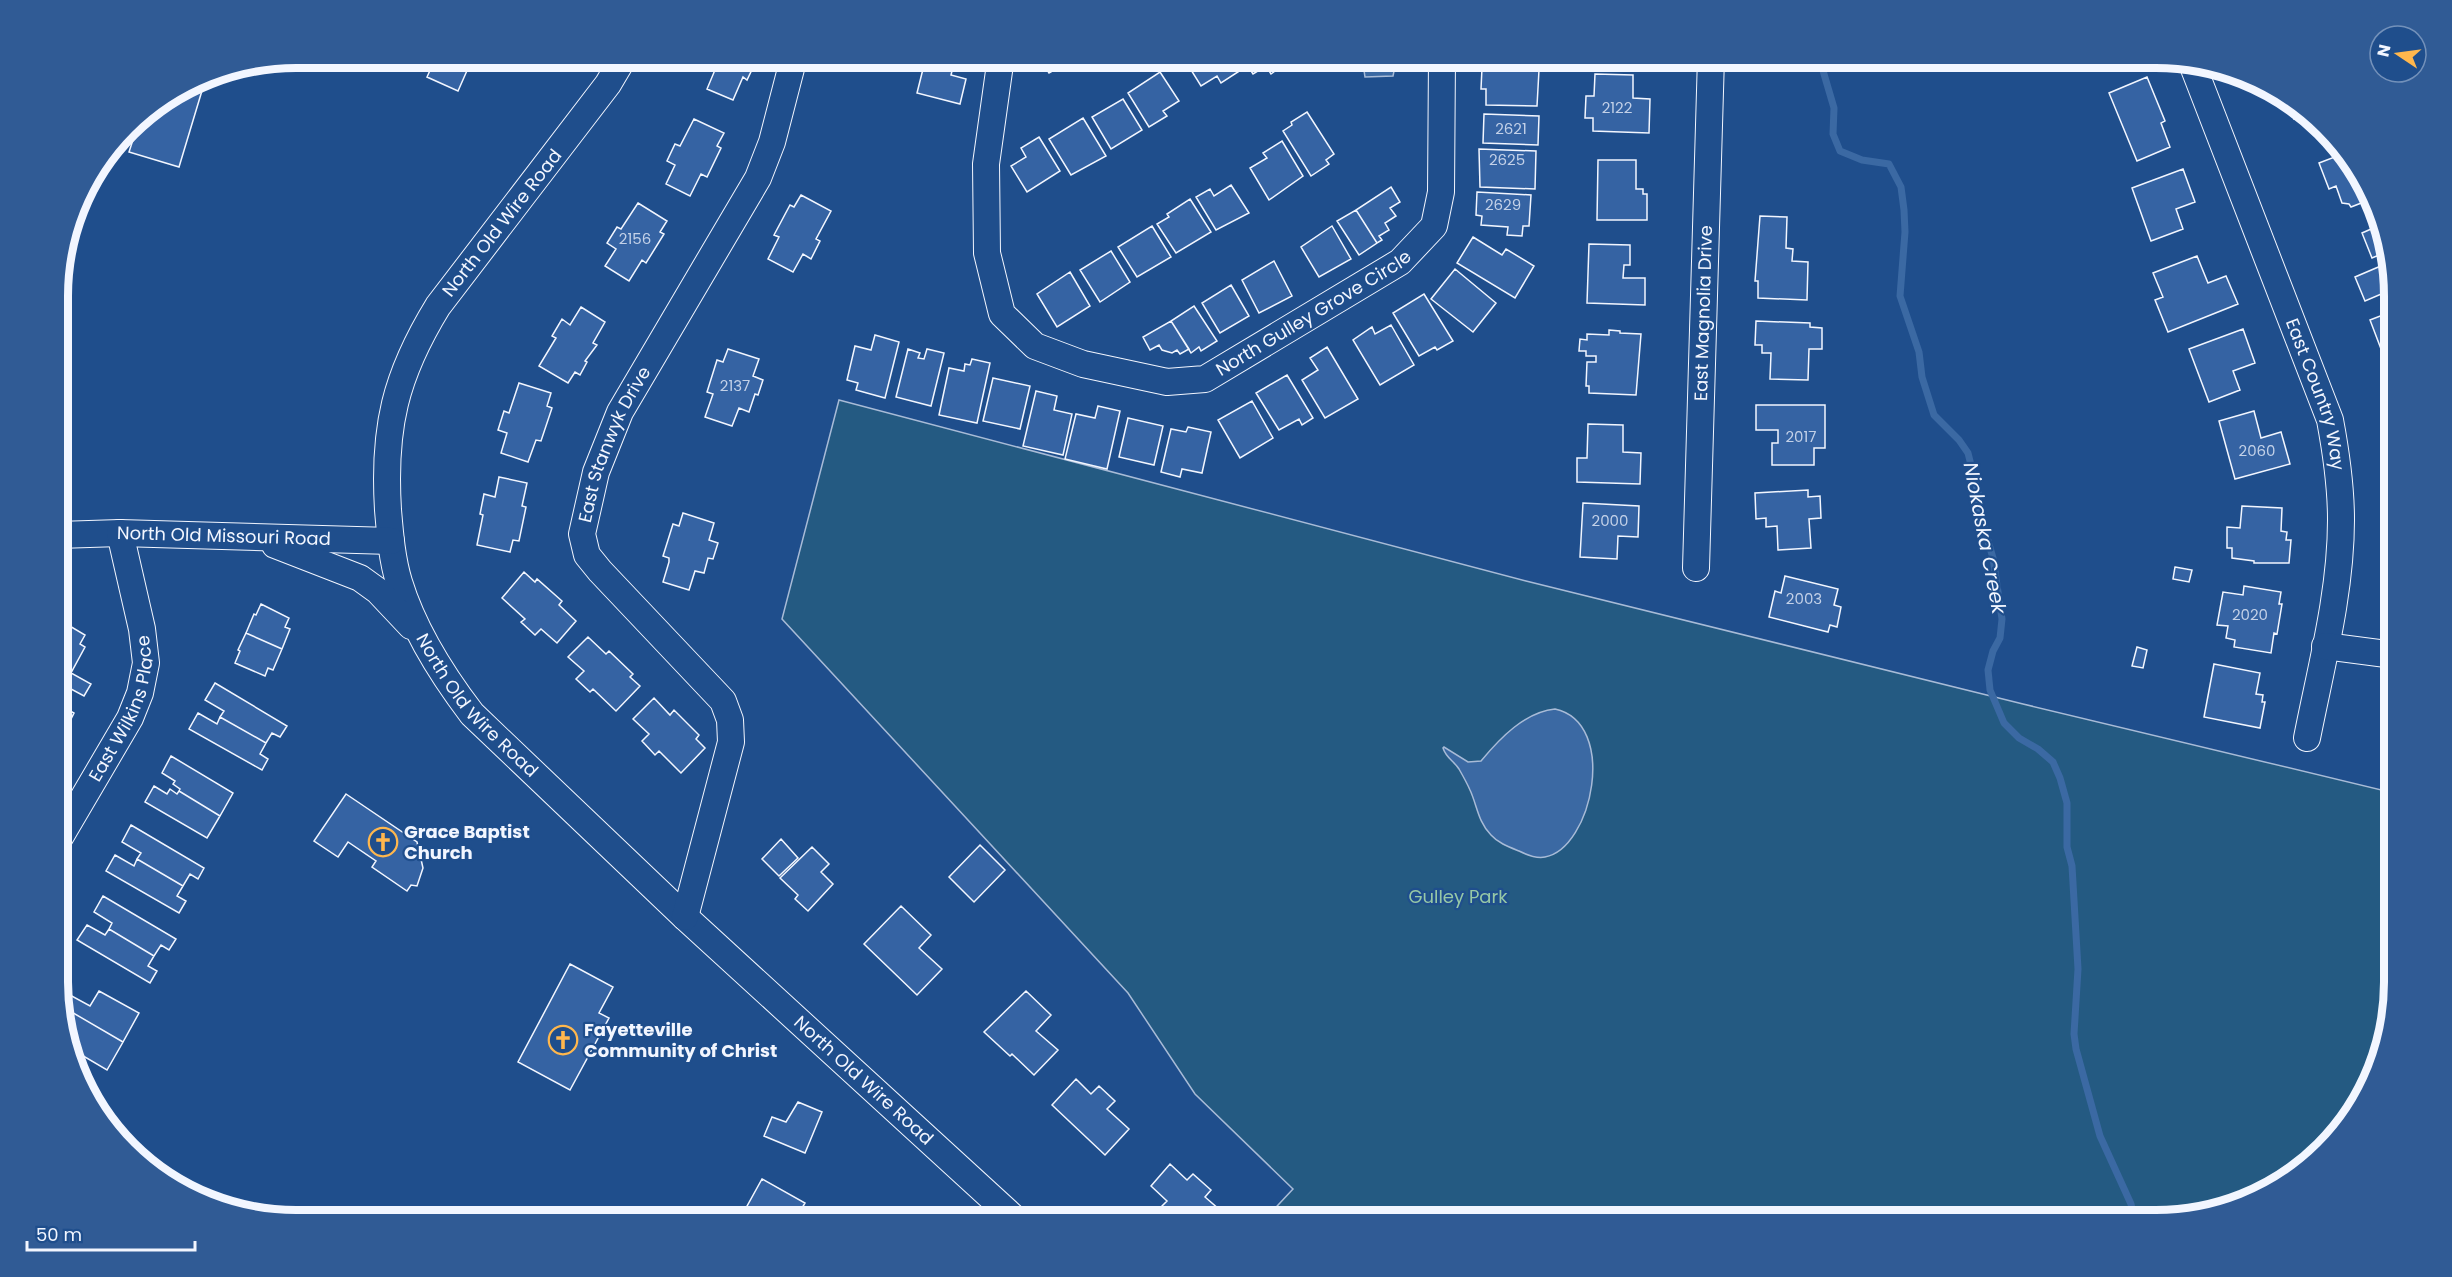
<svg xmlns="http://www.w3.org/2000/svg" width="2452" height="1277" font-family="Poppins,sans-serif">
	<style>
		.green { fill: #245a82; stroke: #a8bbd7; stroke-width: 1.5 }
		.water { fill: #3b69a3; stroke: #a8bbd7; stroke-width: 1.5 }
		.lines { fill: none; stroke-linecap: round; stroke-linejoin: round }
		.stream { stroke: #3b69a3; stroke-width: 7 }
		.building { fill: #3563a3; stroke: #f2f6ff; stroke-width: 1.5 }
		.minor-casing { stroke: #f2f6ff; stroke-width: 28 }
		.minor { stroke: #1f4e8c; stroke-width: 26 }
		.labels { text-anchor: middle; stroke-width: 4.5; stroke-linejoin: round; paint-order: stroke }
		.number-label { font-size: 15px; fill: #c3d1e8 }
		.street-label { font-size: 18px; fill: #f2f6ff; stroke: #1f4e8c }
		.poi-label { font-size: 18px; font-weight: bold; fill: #f2f6ff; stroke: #1f4e8c; text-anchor: start }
		.park-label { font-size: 18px; fill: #97c8a6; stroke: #1f4e8c }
		.water-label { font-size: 20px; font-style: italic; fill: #f2f6ff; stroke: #1f4e8c }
		.rim { fill: none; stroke: #f2f6ff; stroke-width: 8 }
	</style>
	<rect width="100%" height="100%" fill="#1f4e8c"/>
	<path class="green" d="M 839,400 L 1526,581 L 2023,704 L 2394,793 L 2395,981 L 2370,1087 L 2335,1139 L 2289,1180 L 2233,1207 L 2171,1220 L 1264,1220 L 1293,1189 L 1195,1094 L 1128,993 L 782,619 Z"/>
	<path class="water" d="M 1362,57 L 1397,57 L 1393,76 L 1365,77 Z
		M 1555,709 C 1619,723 1592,849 1545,857 C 1536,859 1527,855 1519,851 C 1509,847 1498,843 1491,835 C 1478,822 1477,805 1470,790 C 1467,783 1463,776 1459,769 C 1454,761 1446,758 1443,748 L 1444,747 L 1468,762 L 1481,761 C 1500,738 1525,712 1555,709 Z"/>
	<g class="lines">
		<path class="stream" d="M 1819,57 L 1834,108 L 1833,134 L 1840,151 L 1862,160 L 1889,164 L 1901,187 L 1904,210 L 1905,232 L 1900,296 L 1919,352 L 1922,377 L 1934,415 L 1959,440 L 1968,453 L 1978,493 L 1979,510 L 1993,558 L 2002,619 L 2000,638 L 1993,651 L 1988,670 L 1990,690 L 2004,723 L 2019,738 L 2038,749 L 2053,762 L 2060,778 L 2067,803 L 2067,847 L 2072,866 L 2078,969 L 2074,1034 L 2076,1049 L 2100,1136 L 2131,1204 L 2134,1220"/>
	</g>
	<path class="building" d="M 436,57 L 473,57 L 458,91 L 427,77 Z
		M 709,57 L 758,57 L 747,80 L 743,77 L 733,100 L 707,89 L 715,70 L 706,66 Z
		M 926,57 L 954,63 L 951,75 L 966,79 L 960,104 L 917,93 Z
		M 1039,57 L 1072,57 L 1068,59 L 1070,61 L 1049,73 Z
		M 1183,57 L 1233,57 L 1241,70 L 1221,83 L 1217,76 L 1201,86 Z
		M 1242,57 L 1282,57 L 1286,63 L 1271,74 L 1266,66 L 1253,74 Z
		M 1482,57 L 1541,57 L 1541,64 L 1482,62 Z
		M 2098,57 L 2134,57 L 2104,70 Z
		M 1482,68 L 1539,70 L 1537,106 L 1486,105 L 1486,89 L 1481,89 Z
		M 1160,72 L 1179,101 L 1163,111 L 1167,116 L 1149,127 L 1128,93 Z
		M 1595,74 L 1633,75 L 1633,98 L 1650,99 L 1649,133 L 1593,131 L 1593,118 L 1585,118 L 1586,96 L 1594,96 Z
		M 2147,77 L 2165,121 L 2161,123 L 2170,147 L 2137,161 L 2109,93 Z
		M 194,82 L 204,84 L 179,167 L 129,152 L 141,115 Z
		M 2286,98 L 2309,113 L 2294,119 Z
		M 1123,99 L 1142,130 L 1111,149 L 1092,117 Z
		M 1307,112 L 1334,154 L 1326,160 L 1329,164 L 1311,176 L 1283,131 L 1292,125 L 1291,122 Z
		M 1484,114 L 1539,116 L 1538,145 L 1483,143 Z
		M 1083,118 L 1106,156 L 1071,175 L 1049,139 Z
		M 694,119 L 724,133 L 717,146 L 721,148 L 707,177 L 701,174 L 690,196 L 666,184 L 675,165 L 667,161 L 675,144 L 680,146 Z
		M 1039,137 L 1060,171 L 1027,192 L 1011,166 L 1026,157 L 1021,148 Z
		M 1282,141 L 1303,176 L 1269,200 L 1250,168 L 1267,158 L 1263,153 Z
		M 1479,149 L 1536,151 L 1535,189 L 1480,187 Z
		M 2345,153 L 2355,163 L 2369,200 L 2351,207 L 2349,204 L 2342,203 L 2336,186 L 2329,189 L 2319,163 Z
		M 1598,160 L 1636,160 L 1636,189 L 1643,189 L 1643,194 L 1647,194 L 1647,220 L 1597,220 Z
		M 2183,169 L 2195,202 L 2176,209 L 2183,229 L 2151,241 L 2132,188 Z
		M 1231,185 L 1249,213 L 1216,230 L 1196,197 L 1210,189 L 1214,196 Z
		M 1391,187 L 1400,202 L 1390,208 L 1396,216 L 1385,223 L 1389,230 L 1379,236 L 1382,240 L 1377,243 L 1356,210 Z
		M 1477,192 L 1531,195 L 1529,226 L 1523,226 L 1522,236 L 1507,235 L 1508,227 L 1481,225 L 1482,216 L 1476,215 Z
		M 801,195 L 831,211 L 816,239 L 820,241 L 811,259 L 803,254 L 793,272 L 768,259 L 779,237 L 774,235 L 790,205 L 794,207 Z
		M 1190,199 L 1211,232 L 1176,253 L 1157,224 L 1169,217 L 1167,214 Z
		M 638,203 L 667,221 L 660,232 L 664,234 L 646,263 L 642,260 L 629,281 L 605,266 L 616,249 L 607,243 L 617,227 L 621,229 Z
		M 1356,210 L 1377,243 L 1359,255 L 1337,221 Z
		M 1760,216 L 1787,217 L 1786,248 L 1793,249 L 1792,261 L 1808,262 L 1807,300 L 1758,298 L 1758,281 L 1755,281 Z
		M 1152,226 L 1171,257 L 1137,277 L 1118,247 Z
		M 1332,226 L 1351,259 L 1319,277 L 1301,247 Z
		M 2378,226 L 2393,265 L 2393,289 L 2365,301 L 2355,277 L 2383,265 L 2379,255 L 2372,258 L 2362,233 Z
		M 1473,237 L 1502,255 L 1506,249 L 1534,266 L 1515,298 L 1457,263 Z
		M 1589,244 L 1630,245 L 1630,265 L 1624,265 L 1623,278 L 1645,278 L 1645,305 L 1587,303 Z
		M 1111,251 L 1130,282 L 1100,302 L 1080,270 Z
		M 2197,256 L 2208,283 L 2226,276 L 2238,304 L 2168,332 L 2155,300 L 2163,297 L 2153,273 Z
		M 1274,261 L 1292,296 L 1259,313 L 1242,280 Z
		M 1455,269 L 1496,303 L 1473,332 L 1431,299 Z
		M 1070,272 L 1090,306 L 1057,327 L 1037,294 Z
		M 1231,285 L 1249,316 L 1220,333 L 1202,303 Z
		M 1424,294 L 1453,341 L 1437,350 L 1435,347 L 1419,356 L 1393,313 Z
		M 1194,306 L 1217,341 L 1201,351 L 1199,347 L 1191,353 L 1171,321 Z
		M 581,307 L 605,322 L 593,343 L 597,345 L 585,361 L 587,362 L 580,375 L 575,372 L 568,383 L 539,366 L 556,338 L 552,336 L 562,319 L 570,325 Z
		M 2393,311 L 2393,371 L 2389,360 L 2386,362 L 2370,320 Z
		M 1171,321 L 1189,349 L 1180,354 L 1177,350 L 1172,353 L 1162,350 L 1159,345 L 1150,350 L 1143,337 Z
		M 1756,321 L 1810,323 L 1810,327 L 1822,328 L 1822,349 L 1809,349 L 1808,380 L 1770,379 L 1771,353 L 1762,353 L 1762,345 L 1755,345 Z
		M 1391,325 L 1414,365 L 1380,385 L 1353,340 L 1372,327 L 1375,334 Z
		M 2243,329 L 2255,363 L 2233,371 L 2240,390 L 2209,402 L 2189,349 Z
		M 1609,330 L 1620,331 L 1620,333 L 1641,334 L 1636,395 L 1589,393 L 1589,386 L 1586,386 L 1587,362 L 1596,362 L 1596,356 L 1586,356 L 1586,351 L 1579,351 L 1580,339 L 1587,340 L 1587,334 L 1609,335 Z
		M 875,335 L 899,342 L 885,398 L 856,390 L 858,383 L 847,380 L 855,346 L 871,350 Z
		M 1327,347 L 1358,399 L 1325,418 L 1302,380 L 1318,370 L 1310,358 Z
		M 728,349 L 759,359 L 753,376 L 763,380 L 758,395 L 755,394 L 749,412 L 739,408 L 732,426 L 705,417 L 713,394 L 707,392 L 717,360 L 723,362 Z
		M 908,349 L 920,353 L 918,358 L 924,359 L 927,349 L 944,353 L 931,406 L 896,397 Z
		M 972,359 L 990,363 L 977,423 L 939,415 L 949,368 L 964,371 L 965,364 L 970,365 Z
		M 1287,375 L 1313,418 L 1302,425 L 1299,419 L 1279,430 L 1256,393 Z
		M 993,378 L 1030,386 L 1020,429 L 983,421 Z
		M 519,383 L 551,393 L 547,406 L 552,408 L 541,441 L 536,440 L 528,462 L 501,453 L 507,433 L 498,430 L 504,411 L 509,413 Z
		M 1036,391 L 1057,396 L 1054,410 L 1072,414 L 1063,455 L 1023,446 Z
		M 1252,401 L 1273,438 L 1240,458 L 1218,420 Z
		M 1756,405 L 1825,405 L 1825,448 L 1814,448 L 1814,465 L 1772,465 L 1772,443 L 1778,443 L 1778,430 L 1756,430 Z
		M 1098,406 L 1120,411 L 1107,469 L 1065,459 L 1076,414 L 1095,418 Z
		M 2254,411 L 2261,438 L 2281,432 L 2290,464 L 2235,479 L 2219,421 Z
		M 1128,418 L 1163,426 L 1154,465 L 1119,457 Z
		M 1588,424 L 1623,425 L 1623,452 L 1641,453 L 1640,484 L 1577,482 L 1577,458 L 1587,458 Z
		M 1188,427 L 1211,432 L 1202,473 L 1182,469 L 1180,477 L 1161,472 L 1171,429 L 1186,432 Z
		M 499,477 L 527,483 L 522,506 L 526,507 L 519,541 L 513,540 L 510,552 L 477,545 L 483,515 L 480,514 L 484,494 L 495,497 Z
		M 1808,490 L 1808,497 L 1820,496 L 1821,518 L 1809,519 L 1811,548 L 1778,550 L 1777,526 L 1766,527 L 1766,518 L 1756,519 L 1755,493 Z
		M 1583,503 L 1639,506 L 1638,537 L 1618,536 L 1617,559 L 1580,557 Z
		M 2242,506 L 2282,508 L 2281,531 L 2287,532 L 2286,540 L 2291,540 L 2289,563 L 2254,563 L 2254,561 L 2232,558 L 2232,548 L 2227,548 L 2227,527 L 2240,528 Z
		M 683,513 L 714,523 L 709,540 L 718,543 L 713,559 L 708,558 L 704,573 L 695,571 L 689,590 L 663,582 L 669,562 L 669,558 L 663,556 L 673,524 L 679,526 Z
		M 2175,567 L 2192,570 L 2189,582 L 2173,579 Z
		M 524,572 L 535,582 L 537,579 L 562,601 L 559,605 L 576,621 L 557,643 L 541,629 L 535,635 L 521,622 L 525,619 L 502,598 Z
		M 1785,576 L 1838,589 L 1834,605 L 1841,607 L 1837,627 L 1830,625 L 1828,632 L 1769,617 L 1775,591 L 1781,593 Z
		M 2244,586 L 2281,592 L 2279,604 L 2282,604 L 2277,634 L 2274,633 L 2271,653 L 2234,647 L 2235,640 L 2226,638 L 2228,626 L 2217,625 L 2223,592 L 2243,595 Z
		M 261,604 L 289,618 L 285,627 L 290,629 L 282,649 L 246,633 L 254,614 L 256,615 Z
		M 63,622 L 85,635 L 80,644 L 85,647 L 71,673 L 91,684 L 84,696 L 58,682 L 58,632 Z
		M 246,633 L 282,649 L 273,670 L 268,668 L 265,676 L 235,663 L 240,651 L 238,650 Z
		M 588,637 L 606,654 L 609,651 L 633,674 L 630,677 L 640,686 L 616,711 L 593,689 L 590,692 L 576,679 L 584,671 L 568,657 Z
		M 2137,647 L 2147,650 L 2143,668 L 2132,666 Z
		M 2214,664 L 2260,673 L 2256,694 L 2263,695 L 2262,702 L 2265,702 L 2260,728 L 2204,717 Z
		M 215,683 L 287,726 L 280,737 L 272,733 L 266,743 L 220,717 L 224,711 L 205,700 Z
		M 654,698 L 670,715 L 674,710 L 699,735 L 696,739 L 705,748 L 681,773 L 659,751 L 655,755 L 642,741 L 649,734 L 633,719 Z
		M 58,704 L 74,713 L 67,727 L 58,723 Z
		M 198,713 L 217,724 L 220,717 L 266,743 L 260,754 L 268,759 L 262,770 L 189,729 Z
		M 171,756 L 233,793 L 220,816 L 179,791 L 180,789 L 173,784 L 175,781 L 162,773 Z
		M 154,786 L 167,794 L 170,789 L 177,794 L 179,791 L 220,816 L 207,838 L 145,802 Z
		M 346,794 L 417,842 L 423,868 L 417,886 L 411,885 L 407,891 L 372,867 L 376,861 L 348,842 L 338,857 L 314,841 Z
		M 131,825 L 204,868 L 198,879 L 190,874 L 183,886 L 137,859 L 141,853 L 122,842 Z
		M 781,839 L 798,858 L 779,876 L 762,859 Z
		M 980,845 L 1005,870 L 974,902 L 949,877 Z
		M 812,847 L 829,864 L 821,872 L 833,884 L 808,911 L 795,899 L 798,895 L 780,878 Z
		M 115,855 L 134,866 L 137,859 L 183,886 L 177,896 L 186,901 L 179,913 L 106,871 Z
		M 103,896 L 176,939 L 169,950 L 161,945 L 154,956 L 109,929 L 112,923 L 94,912 Z
		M 901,906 L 931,935 L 919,948 L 942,969 L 917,995 L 864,944 Z
		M 87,925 L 105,935 L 109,929 L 154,956 L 148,966 L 157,971 L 150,983 L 77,940 Z
		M 570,964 L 613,987 L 599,1013 L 609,1018 L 570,1090 L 518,1062 Z
		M 99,991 L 139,1013 L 123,1042 L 63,1007 L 70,995 L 90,1006 Z
		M 1026,991 L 1051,1015 L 1036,1031 L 1058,1050 L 1034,1075 L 1012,1054 L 1010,1056 L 984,1032 Z
		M 63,1007 L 123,1042 L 107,1070 L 73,1050 L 70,1043 L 76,1033 L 64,1026 L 59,1013 Z
		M 1076,1079 L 1091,1094 L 1099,1086 L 1115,1101 L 1107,1109 L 1129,1129 L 1105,1155 L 1052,1105 Z
		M 798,1102 L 822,1112 L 805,1153 L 764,1136 L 772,1117 L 786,1122 Z
		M 1170,1164 L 1187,1180 L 1193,1174 L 1211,1190 L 1205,1197 L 1228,1217 L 1226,1220 L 1177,1220 L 1162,1206 L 1167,1201 L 1151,1186 Z
		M 762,1179 L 805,1203 L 795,1220 L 746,1220 L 752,1211 L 746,1208 Z"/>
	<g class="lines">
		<g class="minor-casing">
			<g id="minor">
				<path id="s1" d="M 624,57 L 608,84 L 438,306 C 395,376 383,428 388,510 C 390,534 392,559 399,582 C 413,628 443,676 472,714 L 685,917 L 1016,1220"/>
				<path id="s2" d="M 1001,57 L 986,164 L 987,253 L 1002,314 L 1035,346 L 1083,364 L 1167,382 L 1205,379 L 1400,262 L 1434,226 L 1441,192 L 1442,57"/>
				<path id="s3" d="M 2193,66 L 2330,420 C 2336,452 2341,486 2341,520 C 2341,593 2321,667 2307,738"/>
				<path id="s4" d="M 58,535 L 120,533 L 391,541"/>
				<path d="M 275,545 L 360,578 L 378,591 L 411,626"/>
				<path id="s5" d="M 1696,568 L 1711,57"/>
				<path d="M 2325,646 L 2394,655"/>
				<path id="s6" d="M 59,839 L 130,718 L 140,693 L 146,663 L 142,629 L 120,533"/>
				<path id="s7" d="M 685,917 L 731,742 L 730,720 L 723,701 L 600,571 L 587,555 L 582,534 L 596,472 L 620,412 L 758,178 L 772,142 L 794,57"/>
			</g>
		</g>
		<use href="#minor" class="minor"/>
	</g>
	<defs>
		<g id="church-ring" transform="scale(1.5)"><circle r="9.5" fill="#1f4e8c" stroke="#ffb74d" stroke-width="1.5"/><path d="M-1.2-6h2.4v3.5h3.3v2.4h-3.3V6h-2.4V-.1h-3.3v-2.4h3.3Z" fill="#ffb74d"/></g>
	</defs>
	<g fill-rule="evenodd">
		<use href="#church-ring" x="383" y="842"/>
		<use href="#church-ring" x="563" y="1040"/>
	</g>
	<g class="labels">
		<g class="number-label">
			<text x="1617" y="113">2122</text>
			<text x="1511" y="134">2621</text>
			<text x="1507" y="165">2625</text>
			<text x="1503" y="210">2629</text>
			<text x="635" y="244">2156</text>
			<text x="735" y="391">2137</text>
			<text x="1801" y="442">2017</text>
			<text x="2257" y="456">2060</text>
			<text x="1610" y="526">2000</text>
			<text x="1804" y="604">2003</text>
			<text x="2250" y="620">2020</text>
		</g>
		<g class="street-label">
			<text transform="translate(502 223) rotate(-52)" y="6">North Old Wire Road</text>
			<text dy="6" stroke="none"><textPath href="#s2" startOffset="608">North Gulley Grove Circle</textPath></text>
			<text dy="6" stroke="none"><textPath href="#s5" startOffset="255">East Magnolia Drive</textPath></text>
			<text dy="6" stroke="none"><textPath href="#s3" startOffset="351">East Country Way</textPath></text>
			<text dy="6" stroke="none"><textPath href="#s7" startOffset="540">East Stanwyk Drive</textPath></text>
			<text dy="6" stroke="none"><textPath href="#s4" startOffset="166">North Old Missouri Road</textPath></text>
			<text dy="6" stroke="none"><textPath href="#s1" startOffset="746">North Old Wire Road</textPath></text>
			<text dy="6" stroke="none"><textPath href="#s6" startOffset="147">East Wilkins Place</textPath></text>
			<text dy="6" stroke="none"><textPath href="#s1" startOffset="1286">North Old Wire Road</textPath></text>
		</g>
		<g class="poi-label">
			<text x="404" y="838">Grace Baptist<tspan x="404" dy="21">Church</tspan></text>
			<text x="584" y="1036">Fayetteville<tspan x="584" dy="21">Community of Christ</tspan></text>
		</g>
		<g class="park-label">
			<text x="1458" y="903">Gulley Park</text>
		</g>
		<g class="water-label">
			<text transform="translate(1985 538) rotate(79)" y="7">Niokaska Creek</text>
		</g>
	</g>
	<path d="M0 0H2452V1277H0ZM296 68H2156A228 228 0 0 1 2384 296V982A228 228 0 0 1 2156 1210H296A228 228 0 0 1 68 982V296A228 228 0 0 1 296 68Z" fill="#305b95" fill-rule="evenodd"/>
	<path class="rim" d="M296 68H2156A228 228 0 0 1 2384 296V982A228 228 0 0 1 2156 1210H296A228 228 0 0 1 68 982V296A228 228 0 0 1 296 68Z"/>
	<g transform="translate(2398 54) rotate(283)"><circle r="28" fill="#1f4e8c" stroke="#7391ba" stroke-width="1.5"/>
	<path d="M0-4.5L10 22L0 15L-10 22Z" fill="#ffb74d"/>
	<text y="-9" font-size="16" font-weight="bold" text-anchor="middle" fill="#f2f6ff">N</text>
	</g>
	<path d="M27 1241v9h168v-9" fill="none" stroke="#f2f6ff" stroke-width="3"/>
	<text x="36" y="1241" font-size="18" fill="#f2f6ff" stroke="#1f4e8c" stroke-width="4.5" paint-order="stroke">50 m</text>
</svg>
